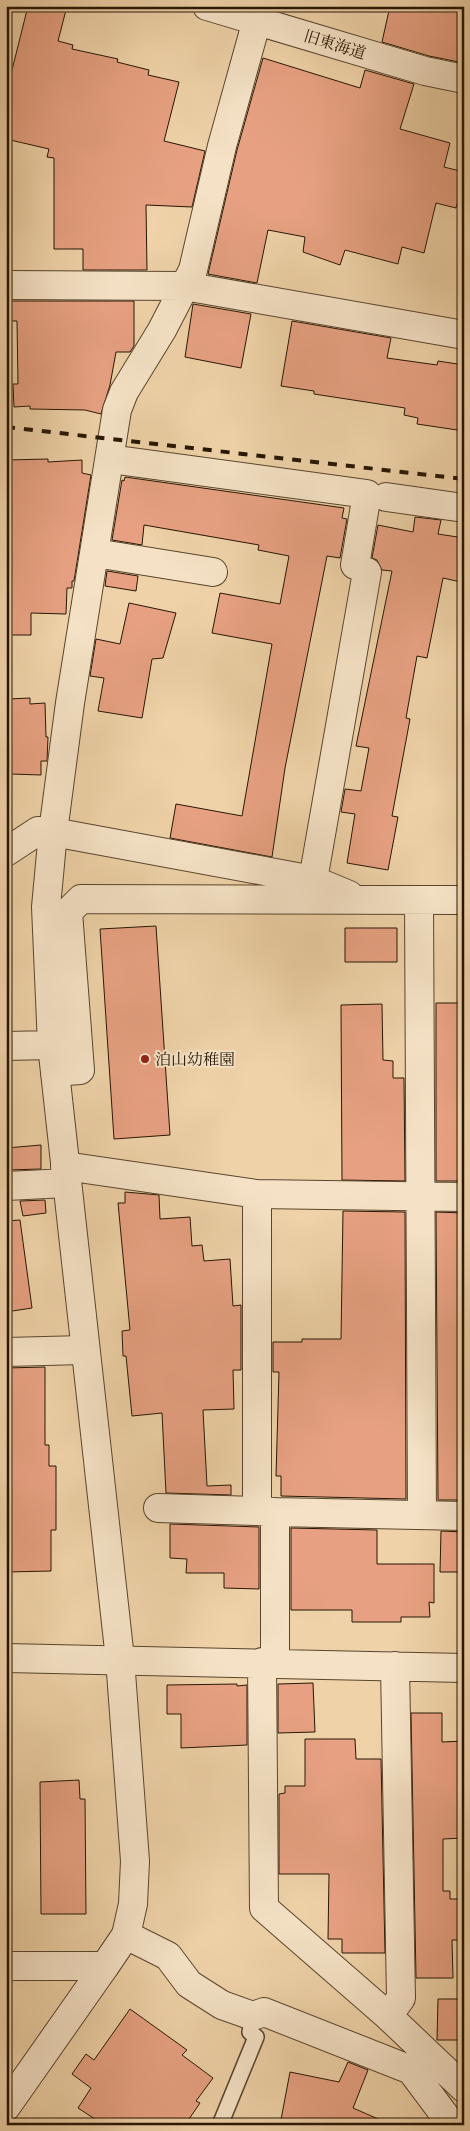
<svg xmlns="http://www.w3.org/2000/svg" width="470" height="2131" font-family="'IM FELL French Canon','Noto Serif JP',serif">
	<style>
		.building { fill: #e7a182; stroke: #271604 }
		.lines { fill: none; stroke-linecap: round; stroke-linejoin: round }
		.service-casing { stroke: #59452d; stroke-width: 18 }
		.minor-casing { stroke: #59452d; stroke-width: 30 }
		.tertiary-casing { stroke: #59452d; stroke-width: 30 }
		.service { stroke: #f5e2c6; stroke-width: 15 }
		.minor { stroke: #f5e2c6; stroke-width: 28 }
		.tertiary { stroke: #f5e2c6; stroke-width: 28 }
		.rail { stroke: #271604; stroke-width: 4; stroke-dasharray: 9 9; stroke-linecap: butt }
		.poi-dot { fill: #8f2418; stroke: #f5e2c6; stroke-width: 2 }
		.labels { text-anchor: middle; stroke-width: 4; stroke-linejoin: round; paint-order: stroke }
		.street-label { font-size: 16px; fill: #271604; stroke: #f5e2c6 }
		.poi-label { font-size: 16px; fill: #271604; stroke: #f5e2c6; text-anchor: start }
	</style>
	<rect width="100%" height="100%" fill="#efd2a8"/>
	<filter id="stains"><feTurbulence type="fractalNoise" baseFrequency=".004" numOctaves="4"/><feColorMatrix values="0 0 0 0 .2 0 0 0 0 .09 0 0 0 0 .02 0 0 0 .5 -.17"/></filter>
	<radialGradient id="worn" r=".72"><stop offset=".6" stop-color="#630" stop-opacity="0"/><stop offset="1" stop-color="#630" stop-opacity=".3"/></radialGradient>
	<path class="building" d="M 28,6 L 67,6 L 58,41 L 73,45 L 72,49 L 118,59 L 117,62 L 149,70 L 148,75 L 179,82 L 164,141 L 205,151 L 192,207 L 146,205 L 147,270 L 83,270 L 83,249 L 54,249 L 54,158 L 47,157 L 49,149 L 6,139 L 6,94 Z
		M 390,6 L 464,6 L 464,60 L 460,60 L 459,62 L 429,56 L 382,42 Z
		M 263,58 L 360,88 L 365,70 L 414,84 L 400,129 L 450,143 L 444,167 L 464,172 L 464,206 L 457,204 L 456,208 L 436,203 L 424,253 L 402,247 L 398,264 L 345,250 L 340,265 L 303,252 L 305,237 L 268,230 L 257,283 L 208,274 L 237,150 Z
		M 6,301 L 134,301 L 134,346 L 130,352 L 116,352 L 110,385 L 101,414 L 85,410 L 30,409 L 30,406 L 14,407 L 13,384 L 18,384 L 17,321 L 6,321 Z
		M 193,304 L 251,314 L 241,368 L 185,357 Z
		M 292,321 L 391,338 L 387,358 L 437,365 L 438,361 L 464,365 L 464,431 L 417,424 L 418,418 L 404,415 L 405,408 L 314,394 L 314,391 L 281,386 Z
		M 48,459 L 48,462 L 82,460 L 82,473 L 91,475 L 74,581 L 72,581 L 72,588 L 67,588 L 66,614 L 31,613 L 31,635 L 6,635 L 6,460 Z
		M 125,477 L 344,508 L 342,518 L 347,519 L 340,558 L 327,556 L 285,768 L 272,857 L 170,838 L 176,804 L 242,816 L 272,644 L 212,633 L 220,593 L 280,604 L 289,556 L 258,550 L 259,545 L 144,525 L 142,545 L 112,540 L 122,480 L 124,481 Z
		M 415,517 L 441,520 L 438,534 L 464,538 L 464,568 L 461,582 L 443,578 L 427,658 L 417,656 L 406,718 L 410,719 L 392,816 L 398,817 L 388,870 L 347,863 L 355,814 L 341,812 L 345,789 L 361,791 L 369,748 L 356,746 L 392,571 L 382,570 L 377,560 L 372,558 L 378,525 L 413,532 Z
		M 107,571 L 138,576 L 136,591 L 105,586 Z
		M 129,603 L 176,613 L 163,658 L 152,659 L 142,718 L 98,711 L 104,678 L 90,676 L 96,639 L 120,644 Z
		M 30,698 L 30,704 L 45,703 L 46,737 L 48,737 L 47,761 L 41,761 L 41,775 L 10,774 L 8,699 Z
		M 156,926 L 170,1135 L 114,1139 L 100,929 Z
		M 345,928 L 397,928 L 397,962 L 345,962 Z
		M 436,1003 L 464,1003 L 464,1181 L 436,1181 Z
		M 382,1004 L 383,1060 L 393,1061 L 393,1078 L 404,1078 L 405,1181 L 342,1180 L 341,1005 Z
		M 41,1145 L 41,1169 L 6,1170 L 6,1148 Z
		M 125,1192 L 159,1195 L 160,1219 L 190,1217 L 192,1246 L 202,1245 L 204,1261 L 230,1259 L 233,1306 L 241,1305 L 241,1370 L 233,1370 L 234,1409 L 203,1410 L 207,1486 L 231,1485 L 231,1495 L 166,1493 L 162,1413 L 132,1416 L 126,1356 L 123,1356 L 122,1331 L 130,1330 L 118,1203 L 125,1203 Z
		M 45,1200 L 46,1213 L 23,1216 L 20,1201 Z
		M 343,1211 L 405,1212 L 406,1499 L 281,1496 L 281,1476 L 276,1476 L 279,1372 L 273,1372 L 273,1342 L 302,1342 L 302,1339 L 341,1339 Z
		M 436,1212 L 464,1213 L 464,1482 L 460,1482 L 461,1500 L 438,1500 Z
		M 20,1220 L 32,1308 L 6,1312 L 6,1221 Z
		M 45,1367 L 45,1445 L 49,1445 L 49,1466 L 56,1466 L 56,1530 L 51,1530 L 51,1571 L 6,1572 L 6,1368 Z
		M 170,1524 L 259,1527 L 259,1589 L 224,1588 L 224,1573 L 186,1573 L 187,1559 L 170,1558 Z
		M 291,1528 L 377,1530 L 377,1564 L 434,1564 L 434,1603 L 429,1602 L 430,1617 L 401,1617 L 401,1622 L 352,1622 L 352,1610 L 291,1610 Z
		M 441,1531 L 464,1532 L 464,1572 L 440,1572 Z
		M 313,1683 L 315,1732 L 278,1733 L 278,1684 Z
		M 237,1684 L 237,1686 L 247,1685 L 247,1745 L 181,1748 L 181,1714 L 167,1714 L 167,1685 Z
		M 411,1713 L 442,1713 L 442,1742 L 464,1741 L 464,1838 L 443,1839 L 443,1891 L 450,1891 L 450,1899 L 464,1899 L 464,1940 L 452,1940 L 453,1978 L 416,1978 Z
		M 305,1739 L 355,1739 L 356,1759 L 381,1759 L 385,1953 L 342,1953 L 342,1939 L 328,1939 L 329,1874 L 279,1874 L 279,1794 L 285,1793 L 285,1786 L 305,1786 Z
		M 79,1780 L 80,1799 L 85,1799 L 86,1914 L 41,1914 L 40,1782 Z
		M 438,1999 L 464,1999 L 464,2040 L 437,2040 Z
		M 130,2009 L 187,2050 L 182,2055 L 213,2078 L 196,2101 L 200,2103 L 185,2125 L 104,2125 L 78,2108 L 91,2088 L 72,2074 L 86,2054 L 94,2060 Z
		M 348,2062 L 368,2070 L 353,2108 L 392,2125 L 280,2125 L 290,2072 L 339,2082 Z"/>
	<g class="lines">
		<g class="service-casing">
			<path id="service" d="M 220,2125 L 256,2037 L 250,2032 L 253,2016"/>
		</g>
		<g class="minor-casing">
			<path id="minor" d="M 207,6 L 425,71 L 464,79
				M 6,285 L 184,286 L 464,335
				M 110,459 L 367,494 L 355,565
				M 386,497 L 464,508
				M 95,553 L 213,572
				M 6,852 L 38,831 L 53,832 L 313,880 L 349,895
				M 313,880 L 367,572
				M 419,900 L 422,1515
				M 6,1046 L 52,1045 L 46,907 L 53,832 L 70,703 L 117,410 L 124,392 L 162,330 L 193,270 L 222,146 L 257,20
				M 55,1072 L 80,1070 L 68,912 L 81,899 L 464,900
				M 65,1166 L 257,1194 L 464,1197
				M 6,1186 L 67,1183
				M 257,1194 L 257,1511 L 275,1512
				M 6,1352 L 84,1350
				M 158,1508 L 257,1511
				M 6,1658 L 464,1668
				M 262,1662 L 264,1908 L 388,2016 L 464,2088
				M 275,1662 L 275,1512 L 464,1516
				M 126,1935 L 168,1956 L 189,1984 L 222,2005 L 253,2016 L 264,2012 L 411,2070 L 452,2125
				M 388,2016 L 401,1998 L 395,1666
				M 6,2107 L 105,1966"/>
		</g>
		<g class="tertiary-casing">
			<path id="tertiary" d="M 6,1966 L 105,1966 L 126,1935 L 133,1904 L 135,1861 L 120,1659 L 52,1045"/>
		</g>
		<use href="#service" class="service"/>
		<use href="#minor" class="minor"/>
		<use href="#tertiary" class="tertiary"/>
		<path class="rail" d="M 6,427 L 464,479"/>
	</g>
	<circle class="poi-dot" cx="145" cy="1059" r="5"/>
	<g class="labels">
		<g class="street-label">
			<text transform="translate(335 44) rotate(17)" y="6">旧東海道</text>
		</g>
		<g class="poi-label">
			<text x="155" y="1065">泊山幼稚園</text>
		</g>
	</g>
	<rect width="470" height="2131" fill="none" stroke="#efd2a8" stroke-width="25"/>
	<rect x="8" y="8" width="455" height="2116" fill="none" stroke="#271604" stroke-width="2.5"/>
	<rect x="12" y="12" width="445" height="2106" fill="none" stroke="#271604"/>
	<rect width="100%" height="100%" filter="url(#stains)"/>
	<rect width="100%" height="100%" fill="url(#worn)"/>
</svg>
